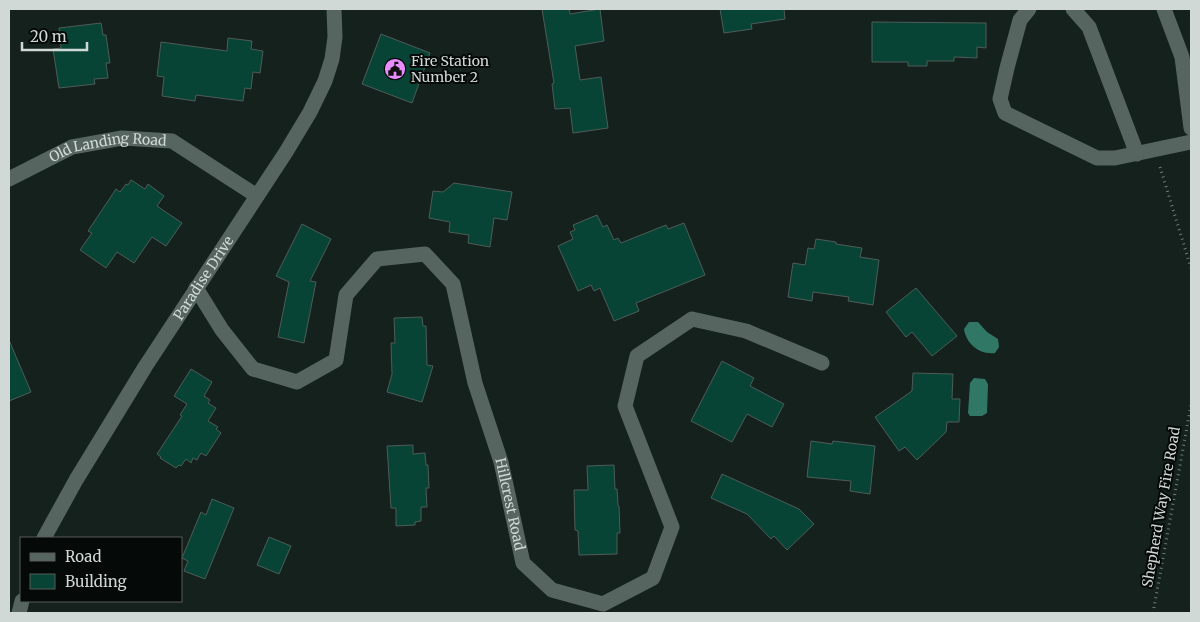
<svg xmlns="http://www.w3.org/2000/svg" width="1200" height="622" font-family="Merriweather,serif">
	<style>
		.water { fill: #307865 }
		.building { fill: #084436; stroke: #4e5c57 }
		.lines { fill: none; stroke-linecap: round; stroke-linejoin: round }
		.path { stroke: #727d7a; stroke-width: 3; stroke-dasharray: 1 4; stroke-linecap: butt }
		.minor { stroke: #566560; stroke-width: 15 }
		.labels { text-anchor: middle; stroke-width: 4; stroke-linejoin: round; paint-order: stroke }
		.poi-label { font-size: 14px; fill: #d1d9d7; stroke: #050908; text-anchor: start }
		.street-label { font-size: 14px; fill: #d1d9d7; stroke: #050908 }
	</style>
	<rect width="100%" height="100%" fill="#14211d"/>
	<path class="water" d="M 969,322 L 978,322 L 987,332 L 998,339 L 999,347 L 995,353 C 980,355 966,344 964,329 Z
		M 974,378 L 985,379 L 988,384 L 987,413 L 982,416 L 970,416 L 968,413 L 970,383 Z"/>
	<path class="building" d="M 542,9 L 569,9 L 570,14 L 600,9 L 604,41 L 575,46 L 580,80 L 601,77 L 608,128 L 573,133 L 570,108 L 555,109 L 552,84 L 554,83 Z
		M 720,9 L 784,9 L 785,19 L 751,24 L 752,29 L 724,33 Z
		M 872,22 L 986,23 L 986,48 L 977,47 L 977,58 L 954,57 L 954,61 L 927,61 L 927,66 L 908,66 L 908,62 L 872,62 Z
		M 101,23 L 103,35 L 106,35 L 110,63 L 106,63 L 108,78 L 94,79 L 95,84 L 59,88 L 53,49 L 61,48 L 59,28 Z
		M 381,34 L 430,53 L 412,103 L 362,84 Z
		M 228,38 L 252,41 L 251,49 L 263,51 L 260,73 L 253,72 L 251,89 L 245,88 L 243,101 L 196,95 L 195,101 L 162,96 L 164,77 L 157,76 L 161,42 L 227,51 Z
		M 131,180 L 145,189 L 148,184 L 164,196 L 157,206 L 182,223 L 166,246 L 152,237 L 134,263 L 117,252 L 106,268 L 80,250 L 92,233 L 88,231 L 116,189 L 120,192 L 126,184 L 128,185 Z
		M 454,183 L 512,192 L 507,220 L 494,218 L 490,247 L 468,243 L 469,235 L 449,232 L 450,222 L 429,218 L 433,191 L 443,192 Z
		M 597,215 L 603,227 L 607,225 L 614,240 L 618,238 L 621,243 L 666,225 L 668,229 L 684,223 L 705,275 L 636,303 L 639,311 L 614,321 L 600,288 L 594,291 L 591,285 L 578,291 L 558,246 L 573,239 L 570,232 L 575,230 L 573,225 Z
		M 302,224 L 331,239 L 310,281 L 316,282 L 304,343 L 278,337 L 289,282 L 276,276 Z
		M 816,239 L 836,242 L 836,244 L 862,248 L 860,257 L 879,260 L 873,305 L 848,301 L 849,297 L 813,292 L 812,301 L 788,297 L 793,263 L 805,265 L 808,248 L 814,249 Z
		M 916,288 L 957,336 L 932,356 L 912,332 L 906,337 L 886,312 Z
		M 422,317 L 423,326 L 426,326 L 427,365 L 433,366 L 422,402 L 387,392 L 392,374 L 391,343 L 395,343 L 394,318 Z
		M 9,340 L 31,392 L 9,401 Z
		M 722,361 L 754,378 L 750,386 L 784,404 L 772,427 L 747,414 L 732,442 L 691,421 Z
		M 191,369 L 212,382 L 204,396 L 210,400 L 208,403 L 216,408 L 208,421 L 218,427 L 216,429 L 221,433 L 206,456 L 201,453 L 197,460 L 193,458 L 191,463 L 186,459 L 181,466 L 179,465 L 176,468 L 160,458 L 161,457 L 157,454 L 182,416 L 180,415 L 187,404 L 174,396 Z
		M 913,373 L 953,374 L 952,399 L 960,399 L 959,422 L 947,422 L 946,432 L 917,460 L 905,447 L 899,451 L 875,417 L 912,391 Z
		M 811,441 L 832,444 L 833,441 L 875,446 L 870,494 L 850,491 L 851,481 L 807,477 Z
		M 413,445 L 413,454 L 425,453 L 426,465 L 428,465 L 429,488 L 426,488 L 427,507 L 421,507 L 421,521 L 415,522 L 415,525 L 396,526 L 396,508 L 391,508 L 387,446 Z
		M 614,465 L 615,489 L 617,489 L 618,505 L 619,506 L 620,533 L 617,533 L 617,554 L 579,555 L 578,531 L 575,530 L 574,490 L 588,490 L 587,466 Z
		M 722,474 L 799,509 L 814,524 L 787,550 L 774,536 L 771,539 L 747,514 L 711,498 Z
		M 212,499 L 234,508 L 205,579 L 184,571 L 188,561 L 182,558 L 201,512 L 206,515 Z
		M 269,537 L 291,546 L 279,574 L 257,565 Z"/>
	<g class="lines">
		<path class="path" d="M 1160,167 L 1191,268
			M 1153,613 L 1191,405"/>
		<g class="minor">
			<path d="M 1029,9 L 1020,20 L 1007,68 L 1000,99 L 1005,113 L 1097,158 L 1115,158 L 1191,142"/>
			<path d="M 1073,9 L 1089,27 L 1137,154"/>
			<path d="M 1164,9 L 1182,57 L 1191,128"/>
			<path id="s1" d="M 9,179 L 72,147 L 122,138 L 172,141 L 257,196"/>
			<path id="s2" d="M 196,288 L 222,330 L 253,369 L 297,382 L 336,360 L 346,295 L 377,259 L 425,254 L 453,284 L 475,383 L 501,462 L 523,563 L 552,590 L 603,604 L 653,578 L 672,527 L 625,406 L 637,356 L 692,319 L 746,331 L 822,363"/>
			<path id="s3" d="M 44,538 L 76,480 L 145,367 L 286,152 L 310,112 L 325,81 L 332,59 L 335,37 L 334,9"/>
			<path d="M 19,613 L 22,601"/>
		</g>
	</g>
	<defs>
		<g id="civic-disc" transform="scale(1.125)"><circle r="9.5" fill="#e98dfe" stroke="#050908"/><path d="M-.6-6.5H3V-4.5H.6V-3L4-1V1h2V6H-6V1h2V-1L-.6-3ZM-1.2 2.5V6h2.4V2.5Z" fill="#111"/></g>
	</defs>
	<g fill-rule="evenodd">
		<use href="#civic-disc" x="395" y="69"/>
	</g>
	<g class="labels">
		<g class="poi-label">
			<text x="411" y="66">Fire Station<tspan x="411" dy="16">Number 2</tspan></text>
		</g>
		<g class="street-label">
			<text dy="5" stroke="none"><textPath href="#s1" startOffset="106">Old Landing Road</textPath></text>
			<text dy="5" stroke="none"><textPath href="#s3" startOffset="305">Paradise Drive</textPath></text>
			<text dy="5" stroke="none"><textPath href="#s2" startOffset="620">Hillcrest Road</textPath></text>
			<text transform="translate(1161 507) rotate(-80)" y="5">Shepherd Way Fire Road</text>
		</g>
	</g>
	<rect width="1200" height="622" fill="none" stroke="#d1d9d7" stroke-width="20"/>
	<rect x="20" y="537" width="162" height="65" fill="#050908" stroke="#575c5b"/>
	<rect x="30" y="553" width="25" height="8" fill="#566560" stroke="#575c5b"/>
	<text x="65" y="562" font-size="15" fill="#d1d9d7">Road</text>
	<rect x="30" y="574" width="25" height="15" fill="#084436" stroke="#575c5b"/>
	<text x="65" y="587" font-size="15" fill="#d1d9d7">Building</text>
	<path d="M22 42v8h65v-8" fill="none" stroke="#d1d9d7" stroke-width="2.5"/>
	<text x="30" y="42" font-size="15" fill="#d1d9d7" stroke="#050908" stroke-width="4" paint-order="stroke">20 m</text>
</svg>
